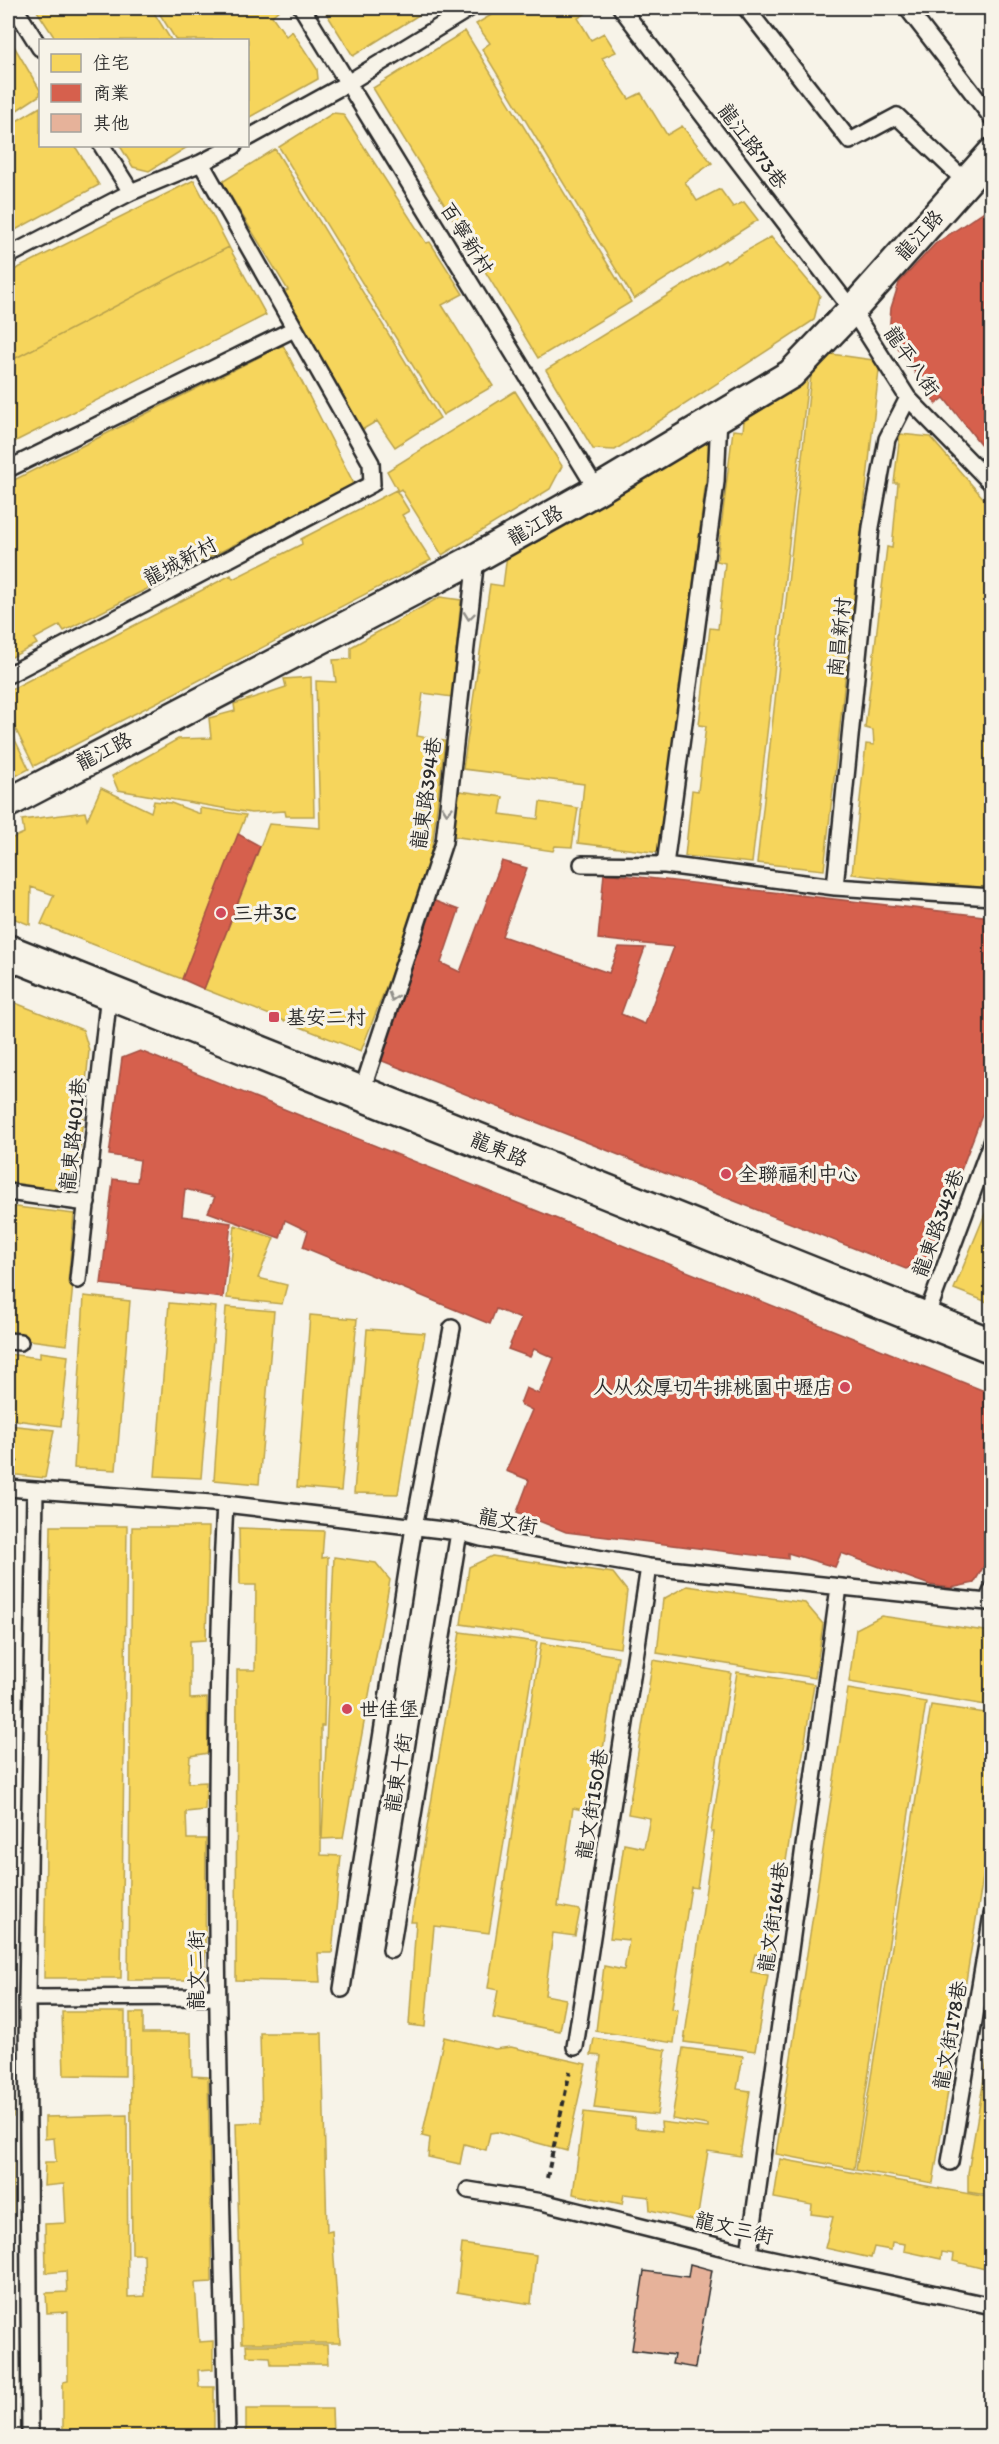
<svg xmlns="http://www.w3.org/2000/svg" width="999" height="2444" font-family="Itim,'LXGW WenKai TC',sans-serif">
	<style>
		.homes { fill: #f6d55c; stroke: #b9a24d; stroke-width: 1.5 }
		.shops { fill: #d6604d; stroke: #a35043; stroke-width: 1.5 }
		.building { fill: #e6b29a; stroke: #2b2b2b; stroke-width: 1.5 }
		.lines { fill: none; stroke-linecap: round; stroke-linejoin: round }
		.service-casing { stroke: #2b2b2b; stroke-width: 20 }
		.minor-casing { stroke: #2b2b2b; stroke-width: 33 }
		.tertiary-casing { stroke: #2b2b2b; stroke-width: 38 }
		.path { stroke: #2b2b2b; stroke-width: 4; stroke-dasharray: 6 4.5; stroke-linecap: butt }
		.service { stroke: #f7f3e8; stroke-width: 15 }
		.minor { stroke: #f7f3e8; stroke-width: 28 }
		.tertiary { stroke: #f7f3e8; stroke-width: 33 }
		.oneway { stroke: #918f8a }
		.poi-dot { fill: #d1495b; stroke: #f7f3e8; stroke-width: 2 }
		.labels { text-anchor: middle; stroke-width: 6; stroke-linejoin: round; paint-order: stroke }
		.street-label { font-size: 20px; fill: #2b2b2b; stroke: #f7f3e8 }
		.poi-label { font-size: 20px; fill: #2b2b2b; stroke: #f7f3e8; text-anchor: start }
	</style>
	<rect width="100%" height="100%" fill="#f7f3e8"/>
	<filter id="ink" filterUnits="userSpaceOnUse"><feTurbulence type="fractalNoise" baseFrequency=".0167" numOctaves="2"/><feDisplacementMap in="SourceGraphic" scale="12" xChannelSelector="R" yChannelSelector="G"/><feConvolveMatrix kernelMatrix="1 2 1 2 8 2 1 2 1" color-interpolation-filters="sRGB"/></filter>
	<g filter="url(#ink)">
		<path class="homes" d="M 35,8 L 151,8 L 171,40 L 56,40 Z
			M 156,8 L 277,8 L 279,10 L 272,16 L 286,36 L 292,31 L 317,69 L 318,79 L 248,118 L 248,40 L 176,40 Z
			M 323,8 L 422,8 L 425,11 L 353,56 Z
			M 503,8 L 585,8 L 588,12 L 578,18 L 591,40 L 604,33 L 616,52 L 602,58 L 629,99 L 641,93 L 667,135 L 682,126 L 712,163 L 685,182 L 697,201 L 720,189 L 733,207 L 744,202 L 758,220 L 634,299 L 482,49 L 490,43 L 476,24 Z
			M 465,31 L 631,302 L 538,358 L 373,88 Z
			M 8,36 L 40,90 L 40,95 L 8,116 Z
			M 40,107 L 40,146 L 75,146 L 99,185 L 8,234 L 8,126 Z
			M 333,113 L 343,114 L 426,243 L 430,242 L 463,294 L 442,305 L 493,386 L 443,415 L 279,147 Z
			M 120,146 L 189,146 L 149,171 L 133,167 Z
			M 275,149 L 440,418 L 395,447 L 377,421 L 360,431 L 282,293 L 288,290 L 222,182 Z
			M 194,180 L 229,247 L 8,362 L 8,273 Z
			M 771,237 L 820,295 L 814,320 L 615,450 L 593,449 L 546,370 L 725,260 L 727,262 Z
			M 229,247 L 266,315 L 8,445 L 8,362 Z
			M 283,345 L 354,484 L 64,631 L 60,625 L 34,639 L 37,644 L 8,659 L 8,483 Z
			M 824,353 L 880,361 L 824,870 L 757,863 L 811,376 L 821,362 Z
			M 808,379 L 752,863 L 685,856 L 692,790 L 698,791 L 706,726 L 699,725 L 710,628 L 718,629 L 725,563 L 717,561 L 733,430 L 743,431 L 744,421 Z
			M 515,391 L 562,466 L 550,489 L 442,555 L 401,489 L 398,491 L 387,471 Z
			M 900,434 L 930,437 L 992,508 L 992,827 L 985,890 L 852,874 L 866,744 L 874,745 L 873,730 L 865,728 L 887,547 L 892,548 L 898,483 L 894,483 Z
			M 711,439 L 660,853 L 578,843 L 584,784 L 463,769 L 490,584 L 503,586 L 507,555 Z
			M 396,490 L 409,511 L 402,515 L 431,560 L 34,766 L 8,714 L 8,691 L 231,575 L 233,579 L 302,544 L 301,539 Z
			M 440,597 L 461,600 L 452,697 L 423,693 L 417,736 L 445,741 L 431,855 L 401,948 L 361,1051 L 204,989 L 269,824 L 320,828 L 316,681 L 336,682 L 333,660 L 351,659 L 351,647 Z
			M 311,677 L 314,816 L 286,816 L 285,811 L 251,813 L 118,790 L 112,776 L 178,739 L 211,738 L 209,718 L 235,711 L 234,704 L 286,687 L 284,679 Z
			M 8,725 L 29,769 L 8,780 Z
			M 101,788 L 151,812 L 154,801 L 171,803 L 200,814 L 200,808 L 246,815 L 182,979 L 41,924 L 54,895 L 31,887 L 30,925 L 8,916 L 8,840 L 24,833 L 22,820 L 85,812 L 87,820 Z
			M 460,791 L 503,797 L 500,814 L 538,819 L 540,802 L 578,808 L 572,847 L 555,846 L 553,851 L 452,836 Z
			M 8,1000 L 83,1030 L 89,1050 L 76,1193 L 8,1186 Z
			M 992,1197 L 992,1304 L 954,1289 Z
			M 8,1206 L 74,1214 L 68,1283 L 73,1284 L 67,1345 L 22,1339 L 23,1334 L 8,1333 Z
			M 235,1225 L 274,1238 L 258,1278 L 287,1285 L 282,1304 L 227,1298 Z
			M 84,1296 L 130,1301 L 116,1470 L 74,1468 Z
			M 169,1303 L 216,1307 L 201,1478 L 155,1476 Z
			M 226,1307 L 274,1311 L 259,1484 L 214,1480 Z
			M 310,1315 L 357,1319 L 341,1491 L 297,1487 Z
			M 367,1329 L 425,1333 L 398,1494 L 354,1493 Z
			M 40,1352 L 68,1356 L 61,1426 L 8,1419 L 8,1354 L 40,1358 Z
			M 8,1425 L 54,1430 L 45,1478 L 8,1474 Z
			M 51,1526 L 127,1526 L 121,1978 L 44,1978 Z
			M 132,1527 L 209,1527 L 206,1640 L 190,1641 L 190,1699 L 207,1698 L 208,1753 L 190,1756 L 188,1783 L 206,1782 L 205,1810 L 186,1812 L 187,1839 L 206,1839 L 205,1980 L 128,1980 Z
			M 239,1528 L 324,1531 L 322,1558 L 328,1557 L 324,1726 L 321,1726 L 321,1855 L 341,1856 L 332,1953 L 318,1953 L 320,1982 L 236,1980 L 237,1670 L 255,1670 L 256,1585 L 240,1585 Z
			M 8,1550 L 13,1550 L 13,1652 L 8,1652 Z
			M 492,1556 L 613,1573 L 627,1591 L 620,1648 L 461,1624 L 469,1567 Z
			M 334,1557 L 376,1563 L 390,1580 L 343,1838 L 322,1839 Z
			M 687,1586 L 805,1603 L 823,1624 L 815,1678 L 657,1653 L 663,1599 Z
			M 881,1616 L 992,1632 L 992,1706 L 849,1682 L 856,1629 Z
			M 460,1632 L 537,1642 L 489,1933 L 434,1926 L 425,2027 L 409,2025 L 416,1922 L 411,1922 Z
			M 541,1643 L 618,1656 L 593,1812 L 573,1808 L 558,1906 L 580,1910 L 575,1936 L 553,1933 L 545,1995 L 566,1999 L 560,2031 L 493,2018 L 498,1990 L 488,1988 Z
			M 653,1660 L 731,1673 L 697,1888 L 691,1887 L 672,2009 L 678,2010 L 674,2043 L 596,2031 L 604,1966 L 624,1970 L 629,1940 L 610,1938 L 624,1844 L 644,1848 L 650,1818 L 628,1814 Z
			M 737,1672 L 814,1684 L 771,1956 L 755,1954 L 751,1972 L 768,1975 L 755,2051 L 684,2042 L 714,1832 L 711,1832 Z
			M 8,1677 L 13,1677 L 10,1751 L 8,1752 Z
			M 848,1689 L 926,1702 L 854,2169 L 776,2154 Z
			M 931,1705 L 992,1714 L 992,1822 L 933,2183 L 856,2170 Z
			M 11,1901 L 11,1978 L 8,1978 L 8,1902 Z
			M 62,2012 L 125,2012 L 125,2076 L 64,2075 Z
			M 8,2013 L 12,2013 L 12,2072 L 8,2072 Z
			M 130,2013 L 143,2013 L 143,2033 L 191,2033 L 192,2076 L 208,2077 L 212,2282 L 195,2283 L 199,2342 L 213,2341 L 213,2369 L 198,2370 L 199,2387 L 214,2387 L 214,2436 L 63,2436 L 63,2382 L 68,2381 L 68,2312 L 47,2313 L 46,2293 L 67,2292 L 66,2271 L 46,2273 L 45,2224 L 66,2223 L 64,2184 L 44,2186 L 45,2162 L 56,2162 L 54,2138 L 45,2139 L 45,2117 L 127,2115 L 128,2297 L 145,2296 L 144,2254 L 132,2254 Z
			M 992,2032 L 992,2196 L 968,2192 L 968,2173 Z
			M 260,2033 L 322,2033 L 327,2232 L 332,2231 L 340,2343 L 242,2343 L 236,2123 L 262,2122 Z
			M 444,2037 L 495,2049 L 511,2047 L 586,2064 L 567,2151 L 497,2132 L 490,2133 L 486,2150 L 464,2144 L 460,2164 L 428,2157 L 430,2138 L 422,2136 Z
			M 594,2038 L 666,2050 L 657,2115 L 594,2108 L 601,2056 L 591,2055 Z
			M 683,2048 L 743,2056 L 737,2089 L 750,2091 L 740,2156 L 708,2151 L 697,2221 L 650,2210 L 649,2197 L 624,2194 L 622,2204 L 573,2194 L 584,2112 L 635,2118 L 635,2128 L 662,2131 L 661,2122 L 708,2128 L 708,2125 L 672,2119 Z
			M 8,2097 L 14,2097 L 13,2117 L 8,2117 Z
			M 8,2143 L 13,2143 L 13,2292 L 8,2292 Z
			M 780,2159 L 992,2198 L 992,2265 L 989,2264 L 989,2270 L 953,2261 L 954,2254 L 942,2252 L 941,2259 L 904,2251 L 905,2244 L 892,2242 L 891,2250 L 874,2247 L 871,2258 L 825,2248 L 833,2217 L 811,2214 L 812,2205 L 774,2198 Z
			M 462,2244 L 536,2255 L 531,2304 L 457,2292 Z
			M 246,2345 L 327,2345 L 328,2364 L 271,2364 L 270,2357 L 247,2356 Z
			M 246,2409 L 332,2409 L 333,2433 L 345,2433 L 345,2436 L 246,2436 Z"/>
		<path class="shops" d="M 992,206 L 992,454 L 989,455 L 944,398 L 936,404 L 889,334 L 891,308 L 899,283 L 935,244 Z
			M 238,834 L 260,846 L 204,989 L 182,979 Z
			M 502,861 L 527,868 L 502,936 L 609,973 L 619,947 L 645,948 L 621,1014 L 645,1024 L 674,947 L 598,939 L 604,873 L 992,917 L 992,1089 L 955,1186 L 959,1188 L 930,1258 L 906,1269 L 380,1060 L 435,901 L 459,910 L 441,963 L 460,972 Z
			M 140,1051 L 992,1394 L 992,1552 L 974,1583 L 951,1588 L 930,1585 L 841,1553 L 835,1567 L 788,1553 L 788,1559 L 566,1532 L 517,1512 L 529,1480 L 506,1471 L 532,1410 L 520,1404 L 526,1388 L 539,1394 L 554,1358 L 534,1349 L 530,1357 L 508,1349 L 521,1319 L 496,1309 L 490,1324 L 303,1247 L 308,1231 L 285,1220 L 280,1238 L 208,1212 L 215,1197 L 185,1189 L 182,1216 L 231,1223 L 223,1298 L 101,1284 L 113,1179 L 137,1182 L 140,1160 L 109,1155 L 122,1058 Z"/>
		<path class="building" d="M 690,2264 L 712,2270 L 695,2368 L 672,2364 L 674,2355 L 632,2350 L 644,2271 L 688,2277 Z"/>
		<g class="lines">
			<g class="service-casing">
				<path id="service" d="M 15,8 L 40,48
					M 302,8 L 597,490
					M 621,8 L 852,310 L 908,398 L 992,484
					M 746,8 L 850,141 L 897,116 L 966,182
					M 907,8 L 992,118
					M 248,138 L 346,84 L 470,8
					M 102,146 L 131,192
					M 8,256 L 131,192 L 201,163 L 234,146
					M 8,469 L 294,329
					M 8,675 L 372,484 L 371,463 L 201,163
					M 582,864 L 665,865 L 835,887 L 992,897
					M 665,865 L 716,482 L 719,416
					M 835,887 L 871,527 L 887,439 L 908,398
					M 361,1094 L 444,842 L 476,558
					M 8,1192 L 87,1203
					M 78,1280 L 109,993
					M 925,1320 L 992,1140
					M 8,1341 L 20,1342
					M 8,1488 L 225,1504 L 459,1532 L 481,1538 L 649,1567 L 987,1602 L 992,1590
					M 225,1504 C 209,1815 220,2126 227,2436
					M 391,1950 L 459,1532
					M 342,1989 L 414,1527 L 452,1328
					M 27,1998 L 217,1997
					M 575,2047 L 649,1567
					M 950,2162 L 992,1915
					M 468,2190 L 542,2202 L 749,2254 L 992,2306
					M 749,2254 L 839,1587
					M 30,2436 L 27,1998 L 35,1491"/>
			</g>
			<g class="minor-casing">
				<path id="minor" d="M 8,803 L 476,558 L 597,490 L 791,374 L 852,310 L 992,153"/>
			</g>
			<g class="tertiary-casing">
				<path id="tertiary" d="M 8,952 L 992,1346"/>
			</g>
			<path class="path" d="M 8,1449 L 17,1463
				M 547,2178 L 570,2071"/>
			<use href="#service" class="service"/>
			<use href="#minor" class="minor"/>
			<use href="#tertiary" class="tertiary"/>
		</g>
		<defs><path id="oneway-chevron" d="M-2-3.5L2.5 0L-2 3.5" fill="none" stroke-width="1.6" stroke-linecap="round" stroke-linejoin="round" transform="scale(1.5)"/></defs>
		<g class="oneway">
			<use href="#oneway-chevron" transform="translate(469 616) rotate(97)"/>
			<use href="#oneway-chevron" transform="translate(447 810) rotate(96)"/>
			<use href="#oneway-chevron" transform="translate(393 997) rotate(108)"/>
		</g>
	</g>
	<g class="poi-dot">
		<circle cx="221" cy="913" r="6"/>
		<rect x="268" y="1011" width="12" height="12" rx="3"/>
		<circle cx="726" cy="1174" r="6"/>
		<circle cx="845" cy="1387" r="6"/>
		<circle cx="347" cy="1709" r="6"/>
	</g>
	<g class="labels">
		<g class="street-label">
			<text transform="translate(753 146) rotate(53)" y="7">龍江路73巷</text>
			<text transform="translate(919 235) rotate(-48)" y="7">龍江路</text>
			<text transform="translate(467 238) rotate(58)" y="7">百寧新村</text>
			<text transform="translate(912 361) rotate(55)" y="7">龍平八街</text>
			<text transform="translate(535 525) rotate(-30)" y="7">龍江路</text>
			<text transform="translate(180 561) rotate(-28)" y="7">龍城新村</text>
			<text transform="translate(839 637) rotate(-84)" y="7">南昌新村</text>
			<text transform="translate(104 751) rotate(-27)" y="7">龍江路</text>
			<text transform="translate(426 793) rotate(-82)" y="7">龍東路394巷</text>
			<text transform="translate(73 1134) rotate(-84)" y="7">龍東路401巷</text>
			<text transform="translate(499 1149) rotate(22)" y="7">龍東路</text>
			<text transform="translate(938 1223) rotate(-70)" y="7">龍東路342巷</text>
			<text transform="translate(508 1521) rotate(11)" y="7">龍文街</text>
			<text transform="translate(398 1773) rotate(-81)" y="7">龍東十街</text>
			<text transform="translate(592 1804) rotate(-81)" y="7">龍文街150巷</text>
			<text transform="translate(773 1917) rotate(-82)" y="7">龍文街164巷</text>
			<text transform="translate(196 1970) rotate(-90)" y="7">龍文二街</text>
			<text transform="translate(950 2035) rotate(-80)" y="7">龍文街178巷</text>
			<text transform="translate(734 2228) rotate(13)" y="7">龍文三街</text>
		</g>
		<g class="poi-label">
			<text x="233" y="920">三井3C</text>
			<text x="286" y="1024">基安二村</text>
			<text x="738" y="1181">全聯福利中心</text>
			<text x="833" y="1394" text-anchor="end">人从众厚切牛排桃園中壢店</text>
			<text x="359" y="1716">世佳堡</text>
		</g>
	</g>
	<rect width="999" height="2444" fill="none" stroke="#f7f3e8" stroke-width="30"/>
	<rect x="15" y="15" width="969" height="2414" fill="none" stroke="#2b2b2b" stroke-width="2" filter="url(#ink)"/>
	<rect x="39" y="39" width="210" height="108" fill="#f7f3e8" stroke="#a5a39c" stroke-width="1.5"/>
	<rect x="51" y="54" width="30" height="18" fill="#f6d55c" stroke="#a5a39c" stroke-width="1.5"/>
	<text x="93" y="69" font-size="18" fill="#2b2b2b">住宅</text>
	<rect x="51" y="84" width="30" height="18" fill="#d6604d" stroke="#a5a39c" stroke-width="1.5"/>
	<text x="93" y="99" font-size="18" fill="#2b2b2b">商業</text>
	<rect x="51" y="114" width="30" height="18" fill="#e6b29a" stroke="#a5a39c" stroke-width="1.5"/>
	<text x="93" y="129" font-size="18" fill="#2b2b2b">其他</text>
</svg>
